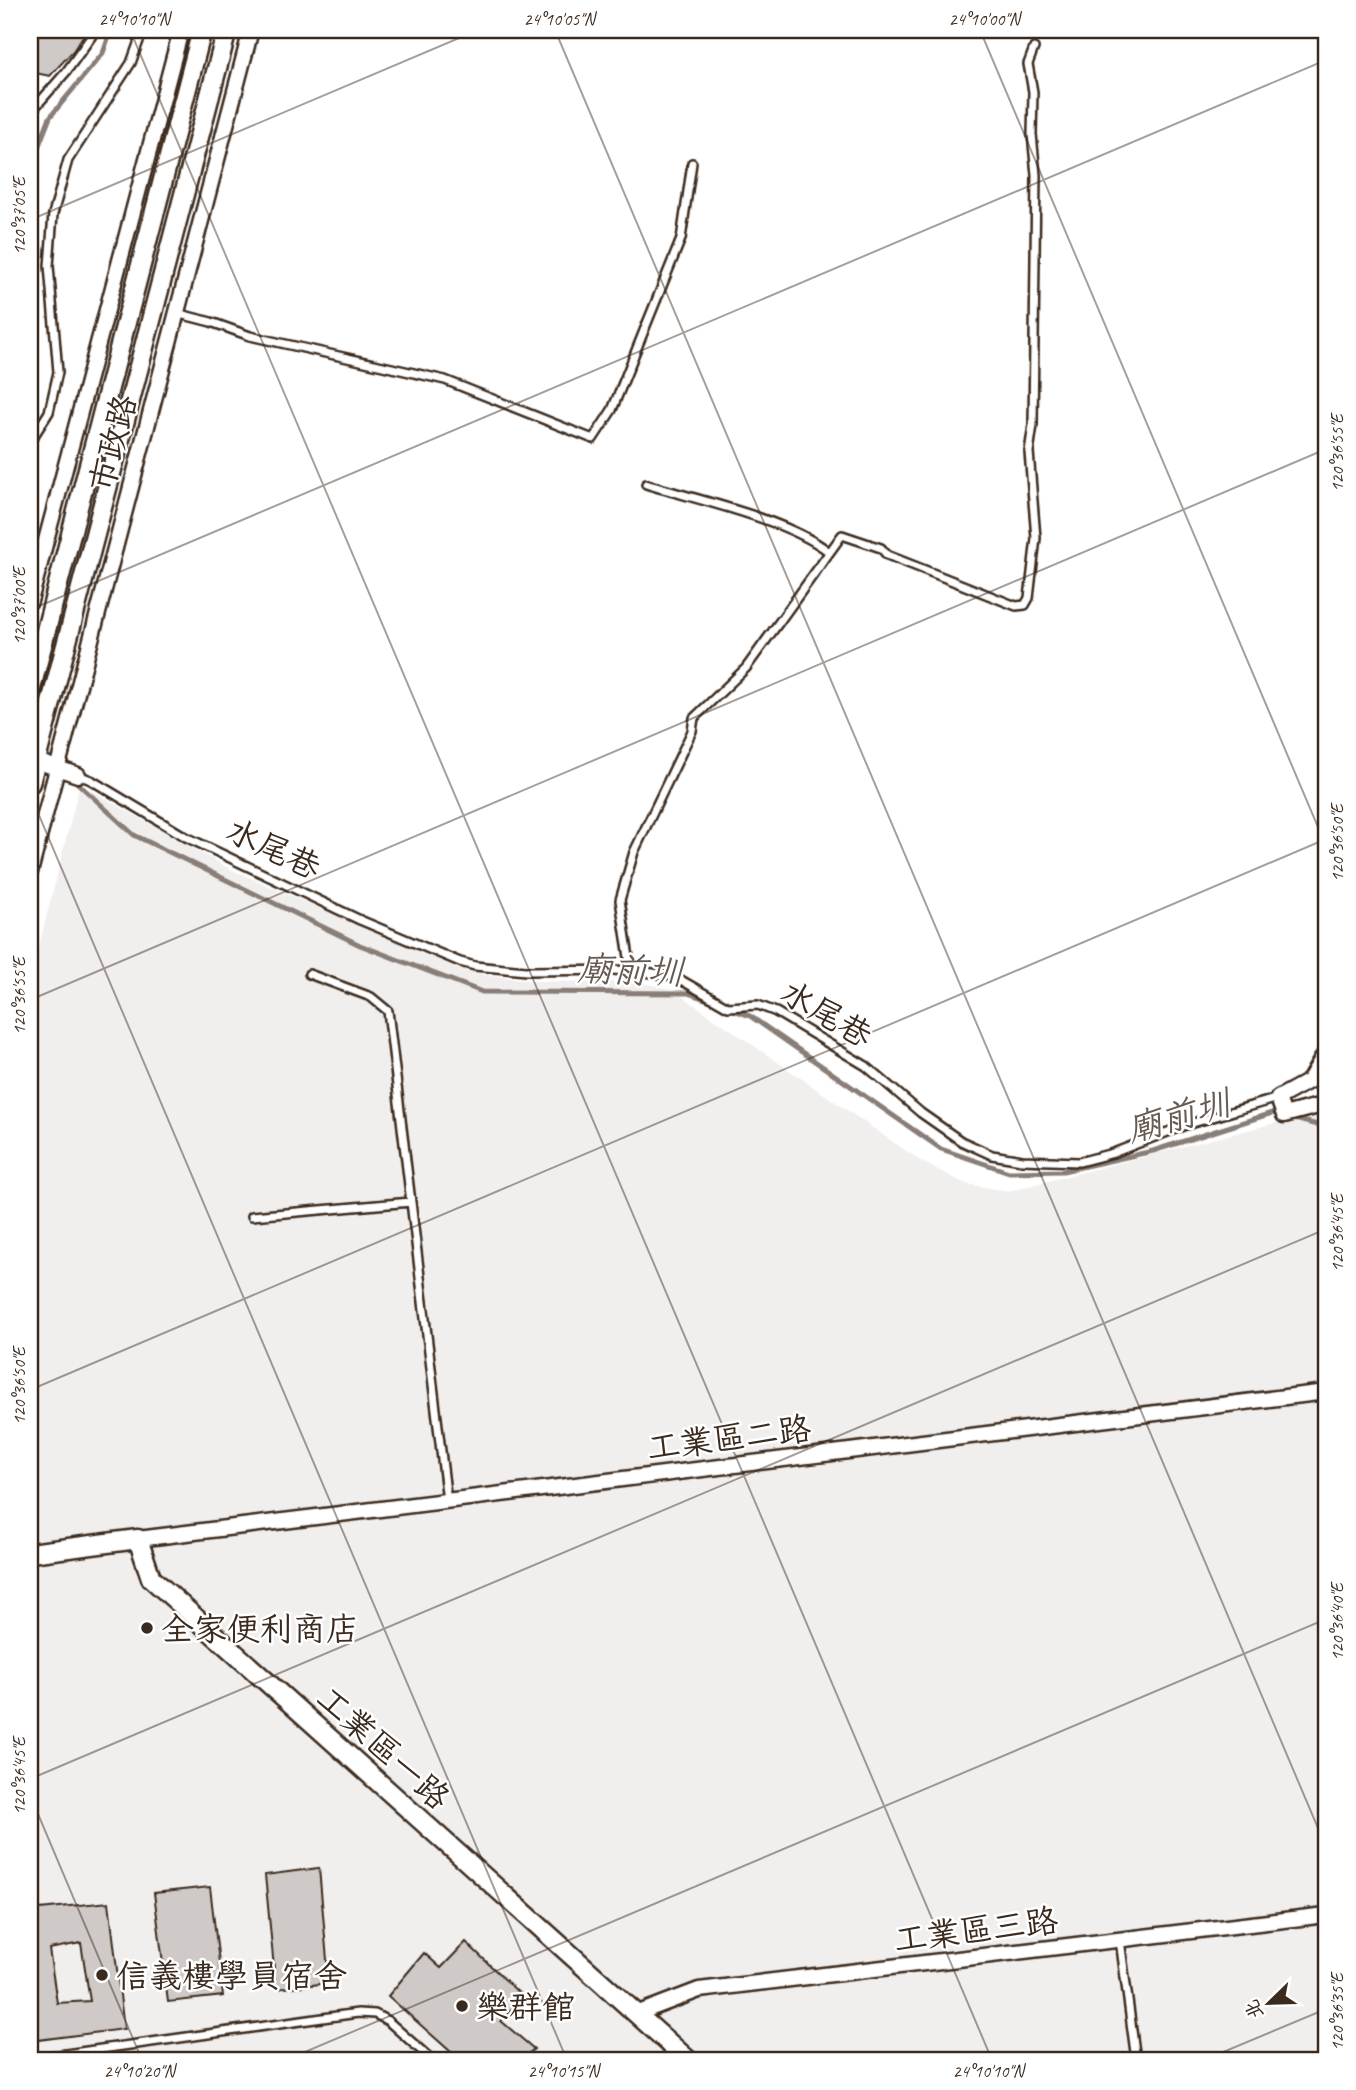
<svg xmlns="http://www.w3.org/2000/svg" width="1356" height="2090" font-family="Caveat,'LXGW WenKai TC',sans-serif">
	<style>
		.built { fill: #f1efee }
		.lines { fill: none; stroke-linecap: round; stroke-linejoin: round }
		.stream { stroke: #887e77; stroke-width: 5 }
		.building { fill: #cfcac7; stroke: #3b2a1e; stroke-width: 2; fill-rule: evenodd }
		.service-casing { stroke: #3b2a1e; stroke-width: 12 }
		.minor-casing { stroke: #3b2a1e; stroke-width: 19 }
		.tertiary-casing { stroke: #3b2a1e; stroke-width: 23 }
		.service { stroke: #fff; stroke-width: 7 }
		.minor { stroke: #fff; stroke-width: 14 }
		.tertiary { stroke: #fff; stroke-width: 18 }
		.ticks { fill: none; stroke: #3b2a1e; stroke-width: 2; stroke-opacity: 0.45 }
		.poi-dot { fill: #3b2a1e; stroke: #fff; stroke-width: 2.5 }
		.labels { text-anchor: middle; stroke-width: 5; stroke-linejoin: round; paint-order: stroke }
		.street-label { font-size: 33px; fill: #3b2a1e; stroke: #fff }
		.poi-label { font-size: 33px; fill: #3b2a1e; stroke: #fff; text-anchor: start }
		.water-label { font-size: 35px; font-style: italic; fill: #685b52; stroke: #fff }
		.neatline { fill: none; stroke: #3b2a1e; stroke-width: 2.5 }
		.ticks-label { font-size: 18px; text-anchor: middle; fill: #3b2a1e }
	</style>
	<rect width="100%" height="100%" fill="#fff"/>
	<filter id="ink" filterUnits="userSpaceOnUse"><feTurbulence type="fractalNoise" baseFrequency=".0143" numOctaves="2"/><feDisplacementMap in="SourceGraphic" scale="14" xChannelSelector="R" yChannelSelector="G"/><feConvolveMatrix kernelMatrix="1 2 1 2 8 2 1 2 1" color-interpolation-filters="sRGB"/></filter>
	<g filter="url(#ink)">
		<path class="built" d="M 80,784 L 226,867 L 404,945 L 462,968 L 485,975 L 537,981 L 642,983 L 672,989 L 922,1162 L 966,1184 L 1009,1191 L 1326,1110 L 1326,2060 L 30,2060 L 30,981 Z"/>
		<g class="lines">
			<path class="stream" d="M 30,168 L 50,117 L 103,53 L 111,30
				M 30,739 L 55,763
				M 73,779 L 134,835 L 360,945 L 482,992 L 688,993 L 716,1003
				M 728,1008 L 750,1016 L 941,1149 L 1009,1172 L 1063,1171 L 1153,1151 L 1272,1113 L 1321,1126 L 1326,1124"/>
		</g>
		<path class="building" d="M 31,30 L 87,30 L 73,51 L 50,76 L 30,72 Z
			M 319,1868 L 329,1983 L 276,1989 L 265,1875 Z
			M 210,1887 L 223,1996 L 168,2002 L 154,1893 Z
			M 109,1902 L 124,2029 L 30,2041 L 30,1910 ZM 81,1943 L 90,2001 L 57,2003 L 49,1949 Z
			M 466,1942 L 523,1997 L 501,2021 L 534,2049 L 521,2060 L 460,2060 L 388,1996 L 424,1953 L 441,1968 Z"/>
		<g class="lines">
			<g class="service-casing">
				<path id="service" d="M 30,113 L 66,72 L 96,30
					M 176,313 L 211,322 L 250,336 L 445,380 L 593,439 L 612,410 L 681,239 L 692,163
					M 30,442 L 49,412 L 58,372 L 49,266 L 53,214 L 68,160 L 131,63 L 143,30
					M 646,484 C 698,500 786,519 828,551
					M 78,775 L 91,780 L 186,837 L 360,920 L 460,962 L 475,966 L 526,971 L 631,970 L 674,976 L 728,1007 L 758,1005 L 776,1012 L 866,1066 L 921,1113 L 961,1141 L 992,1155 L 1022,1160 L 1079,1162 L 1113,1153 L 1186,1125 L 1278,1098
					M 631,970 L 620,900 L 634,852 L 692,731 L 694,718 L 746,668 L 842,535 L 881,548 L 887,555 L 1016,606 L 1025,605 L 1029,598 L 1036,538 L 1029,452 L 1033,425 L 1036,175 L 1032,134 L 1033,92 L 1028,64 L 1034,48
					M 309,974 L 371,997 L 388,1011 L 447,1501
					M 252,1216 L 411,1202
					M 1120,1940 L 1136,2060
					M 30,2059 L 358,2013 L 375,2014 L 388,2021 L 432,2060"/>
			</g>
			<g class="minor-casing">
				<path id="minor" d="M 30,601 L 181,30
					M 30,759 L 78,775
					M 30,872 L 251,30
					M 1326,1052 L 1309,1081 L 1278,1098 L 1284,1115 L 1326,1104
					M 138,1539 L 1326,1392
					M 636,2014 L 699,1990 L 1326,1915"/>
			</g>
			<g class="tertiary-casing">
				<path id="tertiary" d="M 30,692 L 202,30
					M 30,783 L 227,30
					M 30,1553 L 138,1539 L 151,1578 L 688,2060"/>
			</g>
			<use href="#service" class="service"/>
			<use href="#minor" class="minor"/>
			<use href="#tertiary" class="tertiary"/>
		</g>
	</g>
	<path class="ticks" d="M 130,30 L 992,2060M 555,30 L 1326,1847M 980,30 L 1326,846M 30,220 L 478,30M 30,610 L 1326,60M 30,794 L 567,2060M 30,1000 L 1326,449M 30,1390 L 1326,839M 30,1779 L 1326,1229M 30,1795 L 142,2060M 286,2060 L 1326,1619M 1204,2060 L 1326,2009"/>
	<g class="poi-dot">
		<circle cx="147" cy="1628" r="7"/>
		<circle cx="102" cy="1975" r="7"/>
		<circle cx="462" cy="2006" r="7"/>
	</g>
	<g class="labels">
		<g class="street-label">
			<text transform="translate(112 443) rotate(-75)" y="12">市政路</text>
			<text transform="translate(274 848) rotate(25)" y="12">水尾巷</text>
			<text transform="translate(827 1013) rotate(30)" y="12">水尾巷</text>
			<text transform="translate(729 1437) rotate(-7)" y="12">工業區二路</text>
			<text transform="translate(384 1747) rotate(42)" y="12">工業區一路</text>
			<text transform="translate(976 1929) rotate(-7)" y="12">工業區三路</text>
		</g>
		<g class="poi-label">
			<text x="161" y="1640">全家便利商店</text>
			<text x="116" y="1987">信義樓學員宿舍</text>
			<text x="476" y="2018">樂群館</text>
		</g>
		<g class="water-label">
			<text transform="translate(630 970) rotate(2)" y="12">廟前圳</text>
			<text transform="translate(1178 1116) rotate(-16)" y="12">廟前圳</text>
		</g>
	</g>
	<rect width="1356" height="2090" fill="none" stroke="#fff" stroke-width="77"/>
	<g transform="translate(1269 2003) rotate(247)" stroke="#ffffff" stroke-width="5" paint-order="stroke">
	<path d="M0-5L12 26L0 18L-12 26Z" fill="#3b2a1e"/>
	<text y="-10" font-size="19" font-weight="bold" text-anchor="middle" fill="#3b2a1e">北</text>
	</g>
	<rect x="38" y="38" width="1280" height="2014" class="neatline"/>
	<g class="ticks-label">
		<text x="134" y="25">24°10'10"N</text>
		<text x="559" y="25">24°10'05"N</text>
		<text x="984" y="25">24°10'00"N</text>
		<text transform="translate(19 216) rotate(-90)" y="6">120°37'05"E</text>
		<text transform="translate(1337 453) rotate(-90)" y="6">120°36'55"E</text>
		<text transform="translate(19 606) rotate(-90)" y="6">120°37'00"E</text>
		<text transform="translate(1337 843) rotate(-90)" y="6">120°36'50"E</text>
		<text transform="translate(19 996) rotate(-90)" y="6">120°36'55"E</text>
		<text transform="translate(1337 1233) rotate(-90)" y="6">120°36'45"E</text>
		<text transform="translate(19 1386) rotate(-90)" y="6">120°36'50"E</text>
		<text transform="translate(1337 1622) rotate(-90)" y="6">120°36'40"E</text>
		<text transform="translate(19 1776) rotate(-90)" y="6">120°36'45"E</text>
		<text transform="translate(1337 2012) rotate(-90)" y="6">120°36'35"E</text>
		<text x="139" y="2077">24°10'20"N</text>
		<text x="563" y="2077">24°10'15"N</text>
		<text x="988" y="2077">24°10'10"N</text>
	</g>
</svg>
